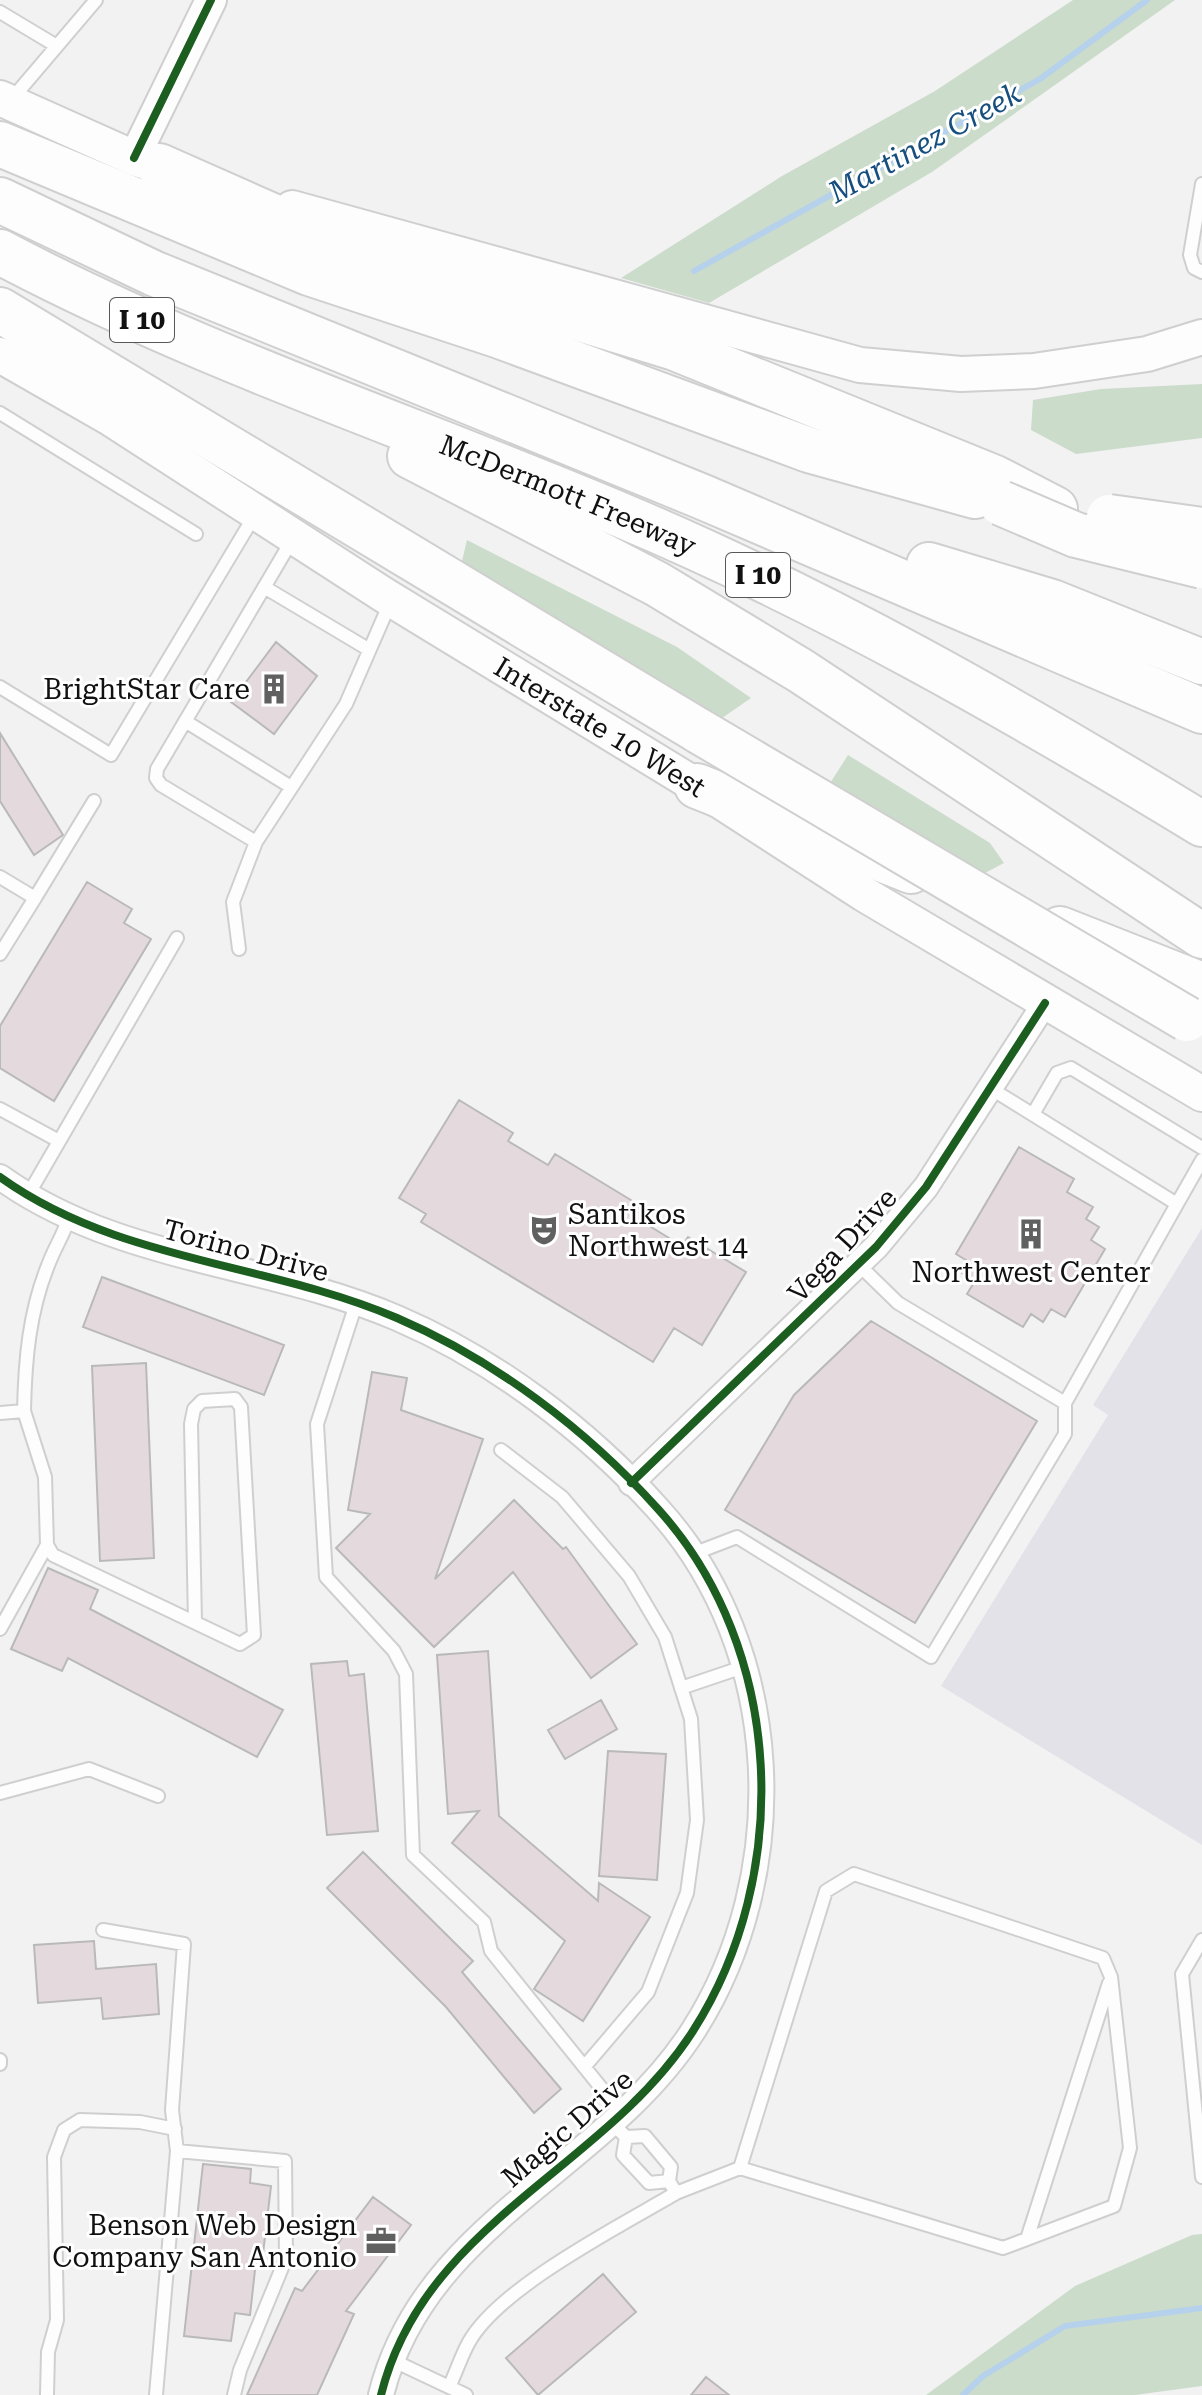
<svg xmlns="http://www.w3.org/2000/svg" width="1202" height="2395" font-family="'Roboto Serif',serif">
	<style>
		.built { fill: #e2e2e8 }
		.green { fill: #cbdcca }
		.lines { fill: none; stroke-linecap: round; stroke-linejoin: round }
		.stream { stroke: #b6d1ec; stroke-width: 6 }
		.building { fill: #e4dadd; stroke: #bab9ba; stroke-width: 2 }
		.service-casing { stroke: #cfcfd0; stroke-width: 16 }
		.minor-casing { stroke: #cfcfd0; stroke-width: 28 }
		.tertiary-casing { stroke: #cfcfd0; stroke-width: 34 }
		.secondary-casing { stroke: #cfcfd0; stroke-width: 38 }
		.motorway-casing { stroke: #cfcfd0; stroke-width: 48 }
		.service { stroke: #fdfdfd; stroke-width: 12 }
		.minor { stroke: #fdfdfd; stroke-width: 24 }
		.tertiary { stroke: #fdfdfd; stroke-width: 30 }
		.secondary { stroke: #fdfdfd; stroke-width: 34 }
		.motorway { stroke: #fdfdfd; stroke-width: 44 }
		.motorway-bridge-casing { stroke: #cfcfd0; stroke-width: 48; stroke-linecap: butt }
		.motorway-bridge { stroke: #fdfdfd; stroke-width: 44 }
		.cycleway-casing { stroke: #fff; stroke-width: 13 }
		.cycleway { stroke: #1b5e20; stroke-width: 8 }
		.labels { text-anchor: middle; stroke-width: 6; stroke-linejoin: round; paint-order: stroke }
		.shield { fill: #fff; stroke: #585858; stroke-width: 2 }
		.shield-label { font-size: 26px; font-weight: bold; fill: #111 }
		.street-label { font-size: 28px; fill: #111; stroke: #fff }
		.poi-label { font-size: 28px; fill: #111; stroke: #fff; text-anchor: end }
		.water-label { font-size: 30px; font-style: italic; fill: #164f7f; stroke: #fff }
	</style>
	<rect width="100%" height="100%" fill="#f2f2f3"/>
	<path class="built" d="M 1202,1228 L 1202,1845 L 941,1686 L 1108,1415 L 1093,1405 Z"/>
	<path class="green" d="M 1073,0 L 1175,0 L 932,172 L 709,303 L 621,278 L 782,176 L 935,91 Z
		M 1202,384 L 1202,438 L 1076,454 L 1031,430 L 1033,400 L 1101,389 Z
		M 467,540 L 677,647 L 751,698 L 712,725 L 458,578 Z
		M 848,755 L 990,843 L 1004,863 L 970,881 L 827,788 Z
		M 1202,2234 L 1202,2386 L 1135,2395 L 926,2395 L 1075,2286 L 1192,2235 Z"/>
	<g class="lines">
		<path class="stream" d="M 694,271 L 1040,79 L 1147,0
			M 963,2395 L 983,2376 L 1065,2326 L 1202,2308"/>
	</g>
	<path class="building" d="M 276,642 L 317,676 L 274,734 L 231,702 Z
		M 0,733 L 63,835 L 34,855 L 0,801 Z
		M 87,882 L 132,909 L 124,923 L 151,939 L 54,1101 L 0,1068 L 0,1026 Z
		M 459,1100 L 513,1133 L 508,1141 L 548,1165 L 555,1154 L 649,1211 L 643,1222 L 682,1246 L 688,1237 L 746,1272 L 702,1345 L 674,1328 L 653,1362 L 421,1222 L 426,1214 L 399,1198 Z
		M 1019,1147 L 1074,1179 L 1067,1192 L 1093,1207 L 1086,1219 L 1099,1227 L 1091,1240 L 1105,1249 L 1065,1317 L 1051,1309 L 1043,1322 L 1031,1314 L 1023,1327 L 967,1294 L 975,1281 L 962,1273 L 969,1262 L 956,1254 Z
		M 102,1277 L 284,1345 L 264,1395 L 83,1327 Z
		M 871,1321 L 1037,1421 L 915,1623 L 725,1510 L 794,1395 Z
		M 146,1363 L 154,1558 L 100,1561 L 92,1366 Z
		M 372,1372 L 407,1378 L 401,1410 L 483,1439 L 435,1579 L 514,1500 L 563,1549 L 566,1547 L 637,1644 L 591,1678 L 513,1572 L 434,1647 L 336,1548 L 370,1514 L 348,1510 Z
		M 48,1568 L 98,1590 L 90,1609 L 283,1710 L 257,1757 L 68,1658 L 62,1671 L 11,1649 Z
		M 488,1651 L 499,1816 L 598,1901 L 599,1883 L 650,1917 L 583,2021 L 534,1989 L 565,1941 L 452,1843 L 479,1811 L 448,1814 L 437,1655 Z
		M 347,1661 L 349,1676 L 364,1674 L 378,1831 L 327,1835 L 311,1664 Z
		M 601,1700 L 617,1729 L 565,1759 L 548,1730 Z
		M 608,1751 L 666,1754 L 657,1880 L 599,1876 Z
		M 363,1852 L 473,1961 L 462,1972 L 561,2089 L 534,2113 L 446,2007 L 327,1888 Z
		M 94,1941 L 96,1969 L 156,1964 L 159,2014 L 103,2019 L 101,1998 L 38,2003 L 34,1945 Z
		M 203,2164 L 251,2169 L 250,2183 L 271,2186 L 262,2262 L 256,2261 L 250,2315 L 235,2313 L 231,2341 L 184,2336 Z
		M 373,2197 L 411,2225 L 346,2311 L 354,2314 L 317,2395 L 247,2395 L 295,2288 L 302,2291 Z
		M 603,2274 L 636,2312 L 538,2395 L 506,2358 Z
		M 706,2377 L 729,2395 L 691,2395 Z"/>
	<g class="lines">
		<g class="service-casing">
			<path id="service" d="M 0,12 L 55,45
				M 11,100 L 96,0
				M 1202,184 L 1190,255 L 1194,268 L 1202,272
				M 0,413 L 196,534
				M 264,587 L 368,649
				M 0,687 L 111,755 L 256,513
				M 185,721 L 291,787
				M 256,842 L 161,785 L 156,778 L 157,769 L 292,540
				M 0,877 L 35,898 L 94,801
				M 239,949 L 233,902 L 256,842 L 346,704 L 390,603
				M 0,954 L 35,898
				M 0,1109 L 59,1141
				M 1033,1114 L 1057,1073 L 1071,1068 L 1202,1148
				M 28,1195 L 177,938
				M 1177,1204 L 1202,1160
				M 859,1265 L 898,1303 L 1065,1403 L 1177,1204 L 990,1088
				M 356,1304 L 317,1424 L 326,1577 L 394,1651 L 406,1674 L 413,1855 L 484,1922 L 491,1951 L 623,2115
				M 24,1411 L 45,1477 L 47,1545 L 53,1555 L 240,1644 L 254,1635 L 241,1407 L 235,1399 L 202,1401 L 194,1409 L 191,1424 L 195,1622
				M 0,1413 L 24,1411 C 25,1361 29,1311 49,1263 C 55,1247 64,1234 69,1217
				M 501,1450 L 562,1497 L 629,1576 L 665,1637 L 691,1719 L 697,1820 L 687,1893 L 648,1992 L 585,2066
				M 690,1555 L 737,1537 L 931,1657 L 1065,1434 L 1065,1403
				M 0,1629 L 47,1545
				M 681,1688 L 743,1667
				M 0,1793 L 89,1769 L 158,1796
				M 103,1930 L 184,1944 L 172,2110 L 177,2151
				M 1202,1940 L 1182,1974 L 1202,2177
				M 0,2060 L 0,2064
				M 620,2131 L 626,2137 L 623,2155 L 649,2183 L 669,2181
				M 626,2137 L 645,2136 L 671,2167 L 669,2181 L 676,2193 L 740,2168 L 826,1891 L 854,1874 L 1103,1958 L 1111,1977 L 1130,2148 L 1114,2206 L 1003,2248 L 740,2168
				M 1027,2239 L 1109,1983
				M 394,2361 L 466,2395
				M 449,2387 C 456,2373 461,2356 469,2342 C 500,2287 620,2226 676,2193
				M 47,2395 L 48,2352 L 57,2320 L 54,2157 L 64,2130 L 80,2120 L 140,2122 L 175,2129
				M 156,2395 L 177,2151 L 285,2161 L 286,2258 L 240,2370 L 234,2395"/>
		</g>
		<g class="minor-casing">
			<path id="minor" d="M 0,1177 C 118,1262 267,1262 397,1318 C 495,1360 587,1430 658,1509 C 785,1649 793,1875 693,2031 C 604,2170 424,2222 381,2395
				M 631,1483 L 876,1247 L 926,1187 L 1045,1003"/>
		</g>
		<g class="tertiary-casing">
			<path id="tertiary" d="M 134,158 L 211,0"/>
		</g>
		<g class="secondary-casing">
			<g id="secondary">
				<path d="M 0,98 L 134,158 L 181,173"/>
				<path d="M 292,208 L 860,365 L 961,374 L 1034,371 L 1147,354 L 1202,337"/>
				<path id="s1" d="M 0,355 L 110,418 L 384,595 L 697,786 L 864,894 L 1202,1094"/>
			</g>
		</g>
		<g class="motorway-casing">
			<g id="motorway">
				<path d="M 0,144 L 309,273 L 497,335 L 809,450 L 975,496"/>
				<path d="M 159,166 L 338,245 L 675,348 L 995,478 L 1055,509"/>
				<path d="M 0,200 L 153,273 L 703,497 L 1202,711"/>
				<path id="s2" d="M 0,252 C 200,358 415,428 623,516 C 825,601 1015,710 1202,824"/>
				<path d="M 0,310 L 699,731"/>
				<path d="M 410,456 L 657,584 L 801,671 L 1202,936"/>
				<path d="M 929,565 L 1052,602 L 1202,662"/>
				<path d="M 697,786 L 911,871"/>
				<path d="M 1060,929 L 1202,985"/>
			</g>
		</g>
		<use href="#service" class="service"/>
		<use href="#minor" class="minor"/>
		<use href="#tertiary" class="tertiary"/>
		<use href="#secondary" class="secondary"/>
		<use href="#motorway" class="motorway"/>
		<g class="motorway-bridge-casing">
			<path id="motorway-bridge" d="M 1001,503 L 1076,535 L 1202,566
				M 1109,517 L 1202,530
				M 699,731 L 1187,1019"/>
		</g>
		<use href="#motorway-bridge" class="motorway-bridge"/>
		<g class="cycleway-casing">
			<path id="cycleway" d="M 134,158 L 211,0
				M 0,1177 C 118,1262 267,1262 397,1318 C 495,1360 587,1430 658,1509 C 785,1649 793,1875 693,2031 C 604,2170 424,2222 381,2395
				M 631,1483 L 876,1247 L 926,1187 L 1045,1003"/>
		</g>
		<use href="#cycleway" class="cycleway"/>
	</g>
	<defs>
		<g id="building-bare" transform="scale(2.4)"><path d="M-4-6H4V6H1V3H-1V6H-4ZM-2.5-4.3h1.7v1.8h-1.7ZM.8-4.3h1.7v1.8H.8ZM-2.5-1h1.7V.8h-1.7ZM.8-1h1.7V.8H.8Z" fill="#606060" stroke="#fff" stroke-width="2.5" paint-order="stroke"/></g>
		<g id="theatre-bare" transform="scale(2.4)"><path d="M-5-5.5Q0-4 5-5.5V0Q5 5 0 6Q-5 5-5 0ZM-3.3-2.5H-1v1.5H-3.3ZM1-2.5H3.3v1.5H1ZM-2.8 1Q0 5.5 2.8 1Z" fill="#606060" stroke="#fff" stroke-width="2.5" paint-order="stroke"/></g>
		<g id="office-bare" transform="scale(2.4)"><path d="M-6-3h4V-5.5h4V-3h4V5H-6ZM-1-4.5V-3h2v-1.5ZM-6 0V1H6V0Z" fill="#606060" stroke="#fff" stroke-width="2.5" paint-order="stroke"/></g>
	</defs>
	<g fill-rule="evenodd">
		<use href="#building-bare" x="274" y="689"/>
		<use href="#theatre-bare" x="544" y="1230"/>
		<use href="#building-bare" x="1031" y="1234"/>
		<use href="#office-bare" x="381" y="2241"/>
	</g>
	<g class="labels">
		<g class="shield">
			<rect x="110" y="298" width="64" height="44" rx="6"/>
			<rect x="726" y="553" width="64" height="44" rx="6"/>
		</g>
		<g class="shield-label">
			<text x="142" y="329">I 10</text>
			<text x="758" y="584">I 10</text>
		</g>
		<g class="street-label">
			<text dy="10" stroke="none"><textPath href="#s2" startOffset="618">McDermott Freeway</textPath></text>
			<text dy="10" stroke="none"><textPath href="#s1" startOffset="706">Interstate 10 West</textPath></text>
			<text transform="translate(842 1245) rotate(-47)" y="10">Vega Drive</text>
			<text transform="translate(246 1250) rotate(15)" y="10">Torino Drive</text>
			<text transform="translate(567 2128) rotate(-41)" y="10">Magic Drive</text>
		</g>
		<g class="poi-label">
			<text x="250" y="699">BrightStar Care</text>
			<text x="568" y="1224" text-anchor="start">Santikos<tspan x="568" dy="32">Northwest 14</tspan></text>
			<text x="1031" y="1282" text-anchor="middle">Northwest Center</text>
			<text x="357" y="2235">Benson Web Design<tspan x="357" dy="32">Company San Antonio</tspan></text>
		</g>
		<g class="water-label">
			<text transform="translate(925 143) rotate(-29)" y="10">Martinez Creek</text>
		</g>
	</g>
</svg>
